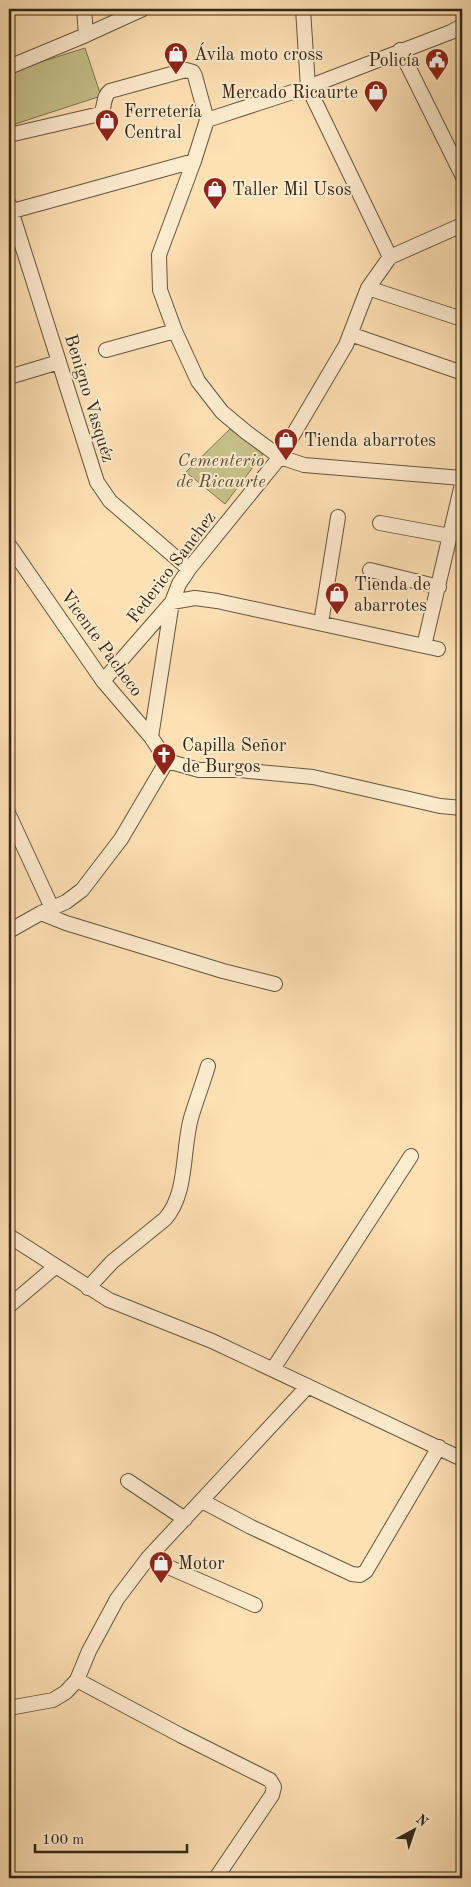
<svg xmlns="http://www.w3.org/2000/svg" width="471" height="1887" font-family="'Old Standard TT',serif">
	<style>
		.green { fill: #c6c189; stroke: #7c744f }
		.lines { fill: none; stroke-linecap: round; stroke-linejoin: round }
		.minor-casing { stroke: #66553d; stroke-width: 16 }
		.minor { stroke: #feeccf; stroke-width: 14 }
		.labels { text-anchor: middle; stroke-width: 4; stroke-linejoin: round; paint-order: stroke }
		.poi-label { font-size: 18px; fill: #332615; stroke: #feeccf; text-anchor: start }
		.street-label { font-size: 18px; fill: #332615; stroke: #feeccf }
		.park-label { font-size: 18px; font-style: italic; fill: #584d32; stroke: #feeccf }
	</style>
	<rect width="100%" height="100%" fill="#fee1b5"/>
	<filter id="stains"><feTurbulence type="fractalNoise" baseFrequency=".004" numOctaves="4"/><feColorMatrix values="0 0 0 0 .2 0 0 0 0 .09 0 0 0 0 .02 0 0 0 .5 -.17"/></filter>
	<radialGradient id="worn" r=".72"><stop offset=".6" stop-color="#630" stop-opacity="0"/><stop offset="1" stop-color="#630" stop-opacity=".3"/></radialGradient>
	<path class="green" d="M 85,48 L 101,96 L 9,126 L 9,72 Z
		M 230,429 L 263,454 L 225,504 L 186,472 Z"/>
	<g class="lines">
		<g class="minor-casing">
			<path id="minor" d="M 84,9 L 86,35
				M 303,9 L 308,87 L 390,257
				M 462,26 L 451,32 L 308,87 L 207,120 L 194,161 L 159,255 L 160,290 L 175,331 L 198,381 L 222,412 L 246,432 L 280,457 L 304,465 L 462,478
				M 400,50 L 462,175
				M 9,67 L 86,35 L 143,9
				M 9,135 L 100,114 C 106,107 102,97 110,91 L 186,70 L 193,72 L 195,76 L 207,120
				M 9,204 L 97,482 L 110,501 L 189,569
				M 9,212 L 194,161
				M 368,288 L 462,319
				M 350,334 L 457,371
				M 106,350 L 175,331
				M 9,377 L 59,362
				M 380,523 L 450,536
				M 9,545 L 103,681 L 151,737 L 167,761
				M 370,570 L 439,587
				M 321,623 L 338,517
				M 424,646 L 462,484
				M 103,681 L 172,602 L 179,584 L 189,569 L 280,457 L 346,345 L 368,288 L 390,257 L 462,225
				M 151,737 L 172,602 L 195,598 L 217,601 L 438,649
				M 167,761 L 199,770 L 239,770 L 313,777 L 440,806 L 462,808
				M 9,815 L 52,908
				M 41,913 L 66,923 L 223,971 L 275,984
				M 9,931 L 41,913 L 66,902 L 82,890 L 121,839 L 167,761
				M 9,1236 L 109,1300 L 212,1341 L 462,1459
				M 88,1288 L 112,1262 L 165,1219 C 188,1193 182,1150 191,1118 C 196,1101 203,1083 208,1066
				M 9,1306 L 55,1267
				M 273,1369 L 411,1156
				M 128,1481 L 185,1519
				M 202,1501 L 251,1527 L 352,1574 L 360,1575 L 366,1571 L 439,1447
				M 148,1558 L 255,1605
				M 77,1680 L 89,1651 L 117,1599 L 148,1558 L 308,1386
				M 9,1708 L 53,1700 L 66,1692 L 77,1680 L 180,1735 L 270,1780 L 274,1787 L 272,1795 L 216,1878"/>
		</g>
		<use href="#minor" class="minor"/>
	</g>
	<defs>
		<g id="shop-pin" transform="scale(1.25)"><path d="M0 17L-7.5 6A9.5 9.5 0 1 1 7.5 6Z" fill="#8f2418" stroke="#feeccf"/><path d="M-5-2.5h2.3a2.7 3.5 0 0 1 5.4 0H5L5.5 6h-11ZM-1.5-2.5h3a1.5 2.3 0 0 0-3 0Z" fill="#fff"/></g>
		<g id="civic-pin" transform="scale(1.25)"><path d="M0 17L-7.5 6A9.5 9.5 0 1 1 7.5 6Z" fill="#8f2418" stroke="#feeccf"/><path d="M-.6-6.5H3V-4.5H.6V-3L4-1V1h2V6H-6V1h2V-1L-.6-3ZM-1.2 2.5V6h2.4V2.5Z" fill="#fff"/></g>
		<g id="church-pin" transform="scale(1.25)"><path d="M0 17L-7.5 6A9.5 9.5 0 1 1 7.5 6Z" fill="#8f2418" stroke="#feeccf"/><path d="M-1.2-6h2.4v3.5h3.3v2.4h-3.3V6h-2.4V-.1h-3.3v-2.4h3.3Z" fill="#fff"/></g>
	</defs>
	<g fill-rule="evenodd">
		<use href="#shop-pin" x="176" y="54"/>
		<use href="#civic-pin" x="437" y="60"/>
		<use href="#shop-pin" x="376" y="92"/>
		<use href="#shop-pin" x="107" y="121"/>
		<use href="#shop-pin" x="215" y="189"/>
		<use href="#shop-pin" x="286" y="440"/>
		<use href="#shop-pin" x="337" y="594"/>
		<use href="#church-pin" x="164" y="755"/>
		<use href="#shop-pin" x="161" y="1563"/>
	</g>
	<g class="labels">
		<g class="poi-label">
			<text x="194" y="60">Ávila moto cross</text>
			<text x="420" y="66" text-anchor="end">Policía</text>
			<text x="358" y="98" text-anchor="end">Mercado Ricaurte</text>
			<text x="124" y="117">Ferretería<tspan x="124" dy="21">Central</tspan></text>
			<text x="232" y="195">Taller Mil Usos</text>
			<text x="304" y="446">Tienda abarrotes</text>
			<text x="354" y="590">Tienda de<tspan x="354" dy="21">abarrotes</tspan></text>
			<text x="182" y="751">Capilla Señor<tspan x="182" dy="21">de Burgos</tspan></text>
			<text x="178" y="1569">Motor</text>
		</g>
		<g class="street-label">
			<text transform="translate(90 398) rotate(73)" y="6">Benigno Vasquéz</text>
			<text transform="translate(171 567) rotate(-53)" y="6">Federico Sanchez</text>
			<text transform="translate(102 643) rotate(54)" y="6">Vicente Pacheco</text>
		</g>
		<g class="park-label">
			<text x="221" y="466">Cementerio<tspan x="221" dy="21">de Ricaurte</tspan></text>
		</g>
	</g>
	<rect width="471" height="1887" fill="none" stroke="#fee1b5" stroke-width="30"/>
	<rect x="10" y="10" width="451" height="1867" fill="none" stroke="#332615" stroke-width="2.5"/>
	<rect x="15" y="15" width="441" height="1857" fill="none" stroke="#332615"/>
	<g transform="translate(414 1830) rotate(40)" stroke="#feeccf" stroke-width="4" paint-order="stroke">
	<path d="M0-4L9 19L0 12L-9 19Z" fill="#332615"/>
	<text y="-8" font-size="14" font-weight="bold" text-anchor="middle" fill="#332615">N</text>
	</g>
	<path d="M35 1844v8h152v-8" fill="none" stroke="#332615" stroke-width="2.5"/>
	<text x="42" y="1844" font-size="15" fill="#332615" stroke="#feeccf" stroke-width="4" paint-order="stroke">100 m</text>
	<rect width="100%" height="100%" filter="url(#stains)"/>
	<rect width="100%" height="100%" fill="url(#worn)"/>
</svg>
